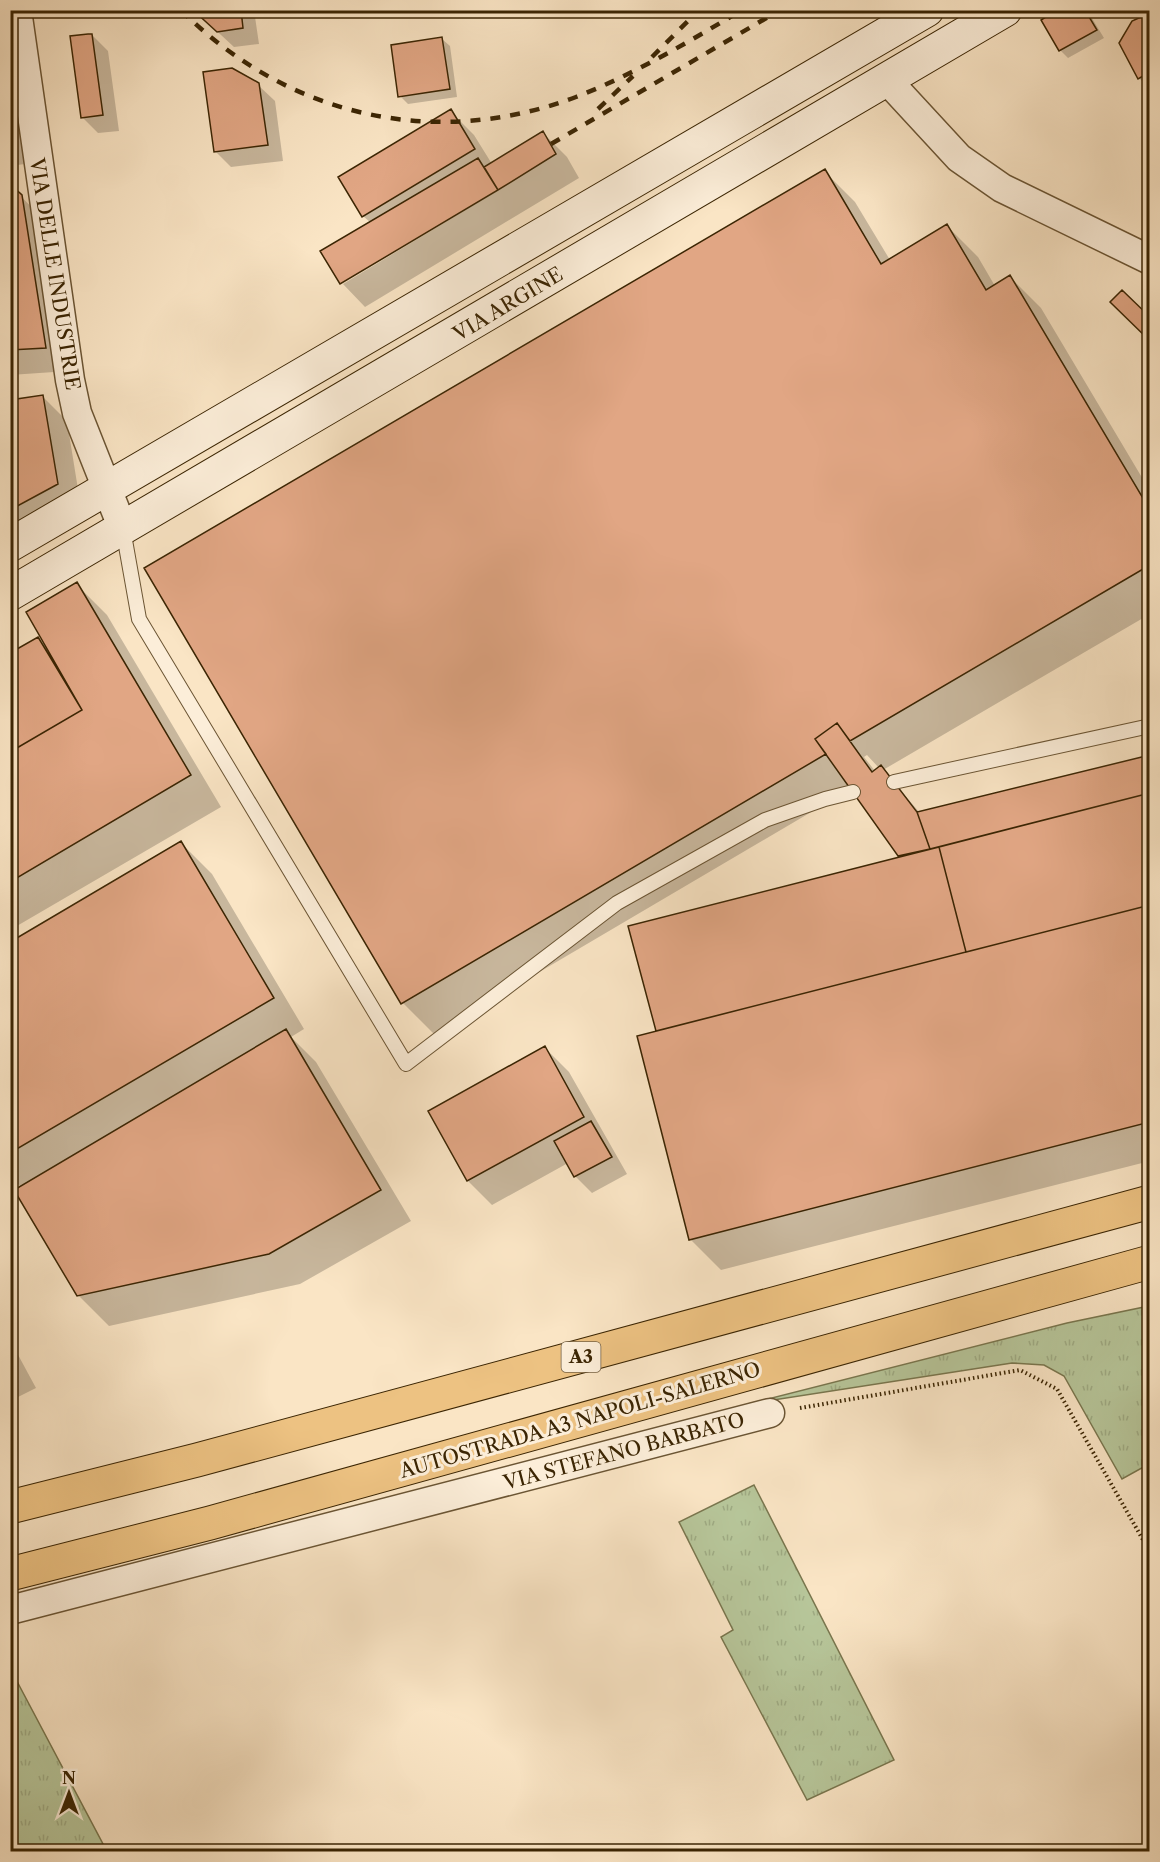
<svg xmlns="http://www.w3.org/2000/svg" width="1160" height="1862" font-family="'Libre Caslon Text',serif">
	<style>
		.grass { fill: url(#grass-tufts); stroke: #79764e; stroke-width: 1.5 }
		.shadow { fill: #0003; fill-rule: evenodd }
		.building { fill: #e1a684; stroke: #3b2503; stroke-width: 1.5 }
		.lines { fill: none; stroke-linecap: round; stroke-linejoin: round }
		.lane-casing { stroke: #6b5534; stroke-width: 16 }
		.street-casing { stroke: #6b5534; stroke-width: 31 }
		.secondary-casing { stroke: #3b2503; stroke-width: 35 }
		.highway-casing { stroke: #3b2503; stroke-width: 35 }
		.path { stroke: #3b2503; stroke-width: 4; stroke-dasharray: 1.5 3; stroke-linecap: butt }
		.lane { stroke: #fceed9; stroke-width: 14 }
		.street { stroke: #fceed9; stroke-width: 28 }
		.secondary { stroke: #fceed9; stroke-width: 33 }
		.highway { stroke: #edc282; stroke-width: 33 }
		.rail { stroke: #3b2503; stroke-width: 4.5; stroke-dasharray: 10 10; stroke-linecap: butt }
		.labels { text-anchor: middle; stroke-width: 6; stroke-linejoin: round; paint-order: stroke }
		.shield { fill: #fceed9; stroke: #756143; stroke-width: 1.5 }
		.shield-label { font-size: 18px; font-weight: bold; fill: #3b2503 }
		.street-label { font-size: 20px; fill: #3b2503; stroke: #fceed9 }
	</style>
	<defs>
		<pattern id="grass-tufts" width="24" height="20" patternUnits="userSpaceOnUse" patternTransform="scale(1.5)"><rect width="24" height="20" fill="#b7c69a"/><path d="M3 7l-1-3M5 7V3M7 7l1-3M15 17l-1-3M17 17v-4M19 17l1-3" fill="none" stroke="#9eaa83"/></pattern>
	</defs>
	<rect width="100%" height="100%" fill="#fae5c5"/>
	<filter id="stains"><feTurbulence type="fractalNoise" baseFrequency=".00333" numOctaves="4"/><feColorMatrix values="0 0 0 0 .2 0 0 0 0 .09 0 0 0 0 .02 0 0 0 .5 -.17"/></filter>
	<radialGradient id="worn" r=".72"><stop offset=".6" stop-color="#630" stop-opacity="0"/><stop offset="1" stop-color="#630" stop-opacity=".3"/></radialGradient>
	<path class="grass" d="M 1149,1306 L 1149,1464 L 1122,1479 L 1064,1376 L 1044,1365 L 1012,1363 L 748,1404 L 1067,1323 Z
		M 754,1485 L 894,1760 L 807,1800 L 721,1637 L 733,1630 L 679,1522 Z
		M 11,1670 L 103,1844 L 88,1851 L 11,1851 Z"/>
	<path class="shadow" d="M 194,10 L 254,10 L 259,44 L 234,47 Z
		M 1060,10 L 1087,10 L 1104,38 L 1068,58 L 1060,50 Z
		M 1150,14 L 1150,89 L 1139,78 L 1120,43 Z
		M 92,35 L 108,51 L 119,131 L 98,133 L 82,117 Z
		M 442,39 L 450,46 L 457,97 L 408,104 L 400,96 Z
		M 258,85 L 275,101 L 283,161 L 231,167 L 215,151 Z
		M 10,110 L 36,134 L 40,162 L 10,166 Z
		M 450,111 L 474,135 L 492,164 L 543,133 L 567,157 L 579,178 L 365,307 L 343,284 L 505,186 L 503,184 L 341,282 L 371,223 L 363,216 Z
		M 824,171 L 855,202 L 890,260 L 947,226 L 978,257 L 995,286 L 1010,277 L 1041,308 L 1150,491 L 1150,614 L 883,770 L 920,813 L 1150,756 L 1150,1161 L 721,1270 L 690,1239 L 658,1032 L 630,927 L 902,858 L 852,788 L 434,1034 L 403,1003 L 146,569 ZM 867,755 L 879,768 L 875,771 L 864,757 Z
		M 10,186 L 45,220 L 69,371 L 10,375 Z
		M 43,397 L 67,421 L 81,508 L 10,547 L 10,402 Z
		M 76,584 L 107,615 L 221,807 L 10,930 L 10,655 L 38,639 L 46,647 Z
		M 181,843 L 212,874 L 304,1029 L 291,1037 L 316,1062 L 411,1221 L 300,1284 L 109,1326 L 78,1295 L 21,1187 L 10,1176 L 10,944 Z
		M 545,1048 L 569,1072 L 627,1174 L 592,1193 L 576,1177 L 568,1163 L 492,1205 L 468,1181 L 430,1112 Z
		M 10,1340 L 36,1388 L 10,1401 Z"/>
	<path class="building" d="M 193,10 L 241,10 L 243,28 L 217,32 Z
		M 1057,10 L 1085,10 L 1097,30 L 1059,51 L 1041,20 Z
		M 1150,13 L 1150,72 L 1138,79 L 1119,43 L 1132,21 Z
		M 88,34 L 92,34 L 103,115 L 81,118 L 70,36 Z
		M 442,37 L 450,89 L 398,97 L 391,45 Z
		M 232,68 L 259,83 L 268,145 L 214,152 L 203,72 Z
		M 13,108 L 17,138 L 10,139 L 10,109 Z
		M 451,109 L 475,149 L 362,217 L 338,177 Z
		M 543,131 L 556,154 L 498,190 L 484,167 Z
		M 478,158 L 498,190 L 340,284 L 320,251 Z
		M 825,169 L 881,264 L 947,224 L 986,290 L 1010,275 L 1150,510 L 1150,565 L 850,741 L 837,723 L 815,739 L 826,754 L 401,1004 L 144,568 Z
		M 10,184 L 22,195 L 46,348 L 10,350 Z
		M 1122,290 L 1150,317 L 1150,341 L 1110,302 Z
		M 43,395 L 58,484 L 10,510 L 10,400 Z
		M 77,582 L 191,775 L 10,882 L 10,752 L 82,710 L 26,612 Z
		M 38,637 L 82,710 L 10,752 L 10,653 Z
		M 837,723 L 872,772 L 881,765 L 917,812 L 930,849 L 898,856 L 815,739 Z
		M 1150,755 L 1150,793 L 930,849 L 917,812 Z
		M 1150,793 L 1150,905 L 966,952 L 939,847 Z
		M 181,841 L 274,998 L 10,1153 L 10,942 Z
		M 939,847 L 966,952 L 656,1031 L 628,926 Z
		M 1150,905 L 1150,1122 L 689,1240 L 637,1036 Z
		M 286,1029 L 381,1190 L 269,1254 L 77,1296 L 14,1190 Z
		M 545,1046 L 584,1117 L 467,1181 L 428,1111 Z
		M 591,1121 L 612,1157 L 574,1177 L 554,1141 Z"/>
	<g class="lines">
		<g class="lane-casing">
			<path id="lane" d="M 123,529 L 139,619 L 406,1064 L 617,903 L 765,820 L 825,799 L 853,792
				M 894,782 L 1150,726"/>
		</g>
		<g class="street-casing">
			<path id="street" d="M 17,10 L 70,380 L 77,413 L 123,529
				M 887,80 L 959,158 L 1002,188 L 1150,260
				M 10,1610 L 770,1413"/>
		</g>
		<g class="secondary-casing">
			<path id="secondary" d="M 10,545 L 927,10
				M 10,594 L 1005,10"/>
		</g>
		<g class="highway-casing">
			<path id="highway" d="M 10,1507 L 197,1460 L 1150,1202
				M 10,1574 L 210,1523 L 1150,1262"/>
		</g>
		<path class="path" d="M 800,1408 L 1020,1370 L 1057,1389 L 1150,1552"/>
		<use href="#lane" class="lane"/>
		<use href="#street" class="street"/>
		<use href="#secondary" class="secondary"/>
		<use href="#highway" class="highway"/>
		<path class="rail" d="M 181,10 C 288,117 435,150 576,97 C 635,74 688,42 742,10
			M 652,57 L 699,10
			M 598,109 L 633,76
			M 551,144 L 780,10"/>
	</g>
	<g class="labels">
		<rect class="shield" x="561.5" y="1342" width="39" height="30" rx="4.5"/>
		<g class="shield-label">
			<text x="581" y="1363">A3</text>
		</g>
		<g class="street-label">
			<text transform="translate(55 274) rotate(81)" y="7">VIA DELLE INDUSTRIE</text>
			<text transform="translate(508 304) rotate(-31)" y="7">VIA ARGINE</text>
			<text transform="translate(580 1420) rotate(-16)" y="7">AUTOSTRADA A3 NAPOLI-SALERNO</text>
			<text transform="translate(624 1451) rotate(-15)" y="7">VIA STEFANO BARBATO</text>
		</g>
	</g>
	<rect width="1160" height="1862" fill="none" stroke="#fae5c5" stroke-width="36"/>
	<rect x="12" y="12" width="1136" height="1838" fill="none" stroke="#3b2503" stroke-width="3"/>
	<rect x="18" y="18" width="1124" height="1826" fill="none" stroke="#3b2503" stroke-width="1.5"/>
	<g transform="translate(69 1793)" stroke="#fceed9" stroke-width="4.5" paint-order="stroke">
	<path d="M0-4.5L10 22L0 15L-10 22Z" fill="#3b2503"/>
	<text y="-9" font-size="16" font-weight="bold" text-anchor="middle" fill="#3b2503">N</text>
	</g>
	<rect width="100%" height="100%" filter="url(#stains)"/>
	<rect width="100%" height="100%" fill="url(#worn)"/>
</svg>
